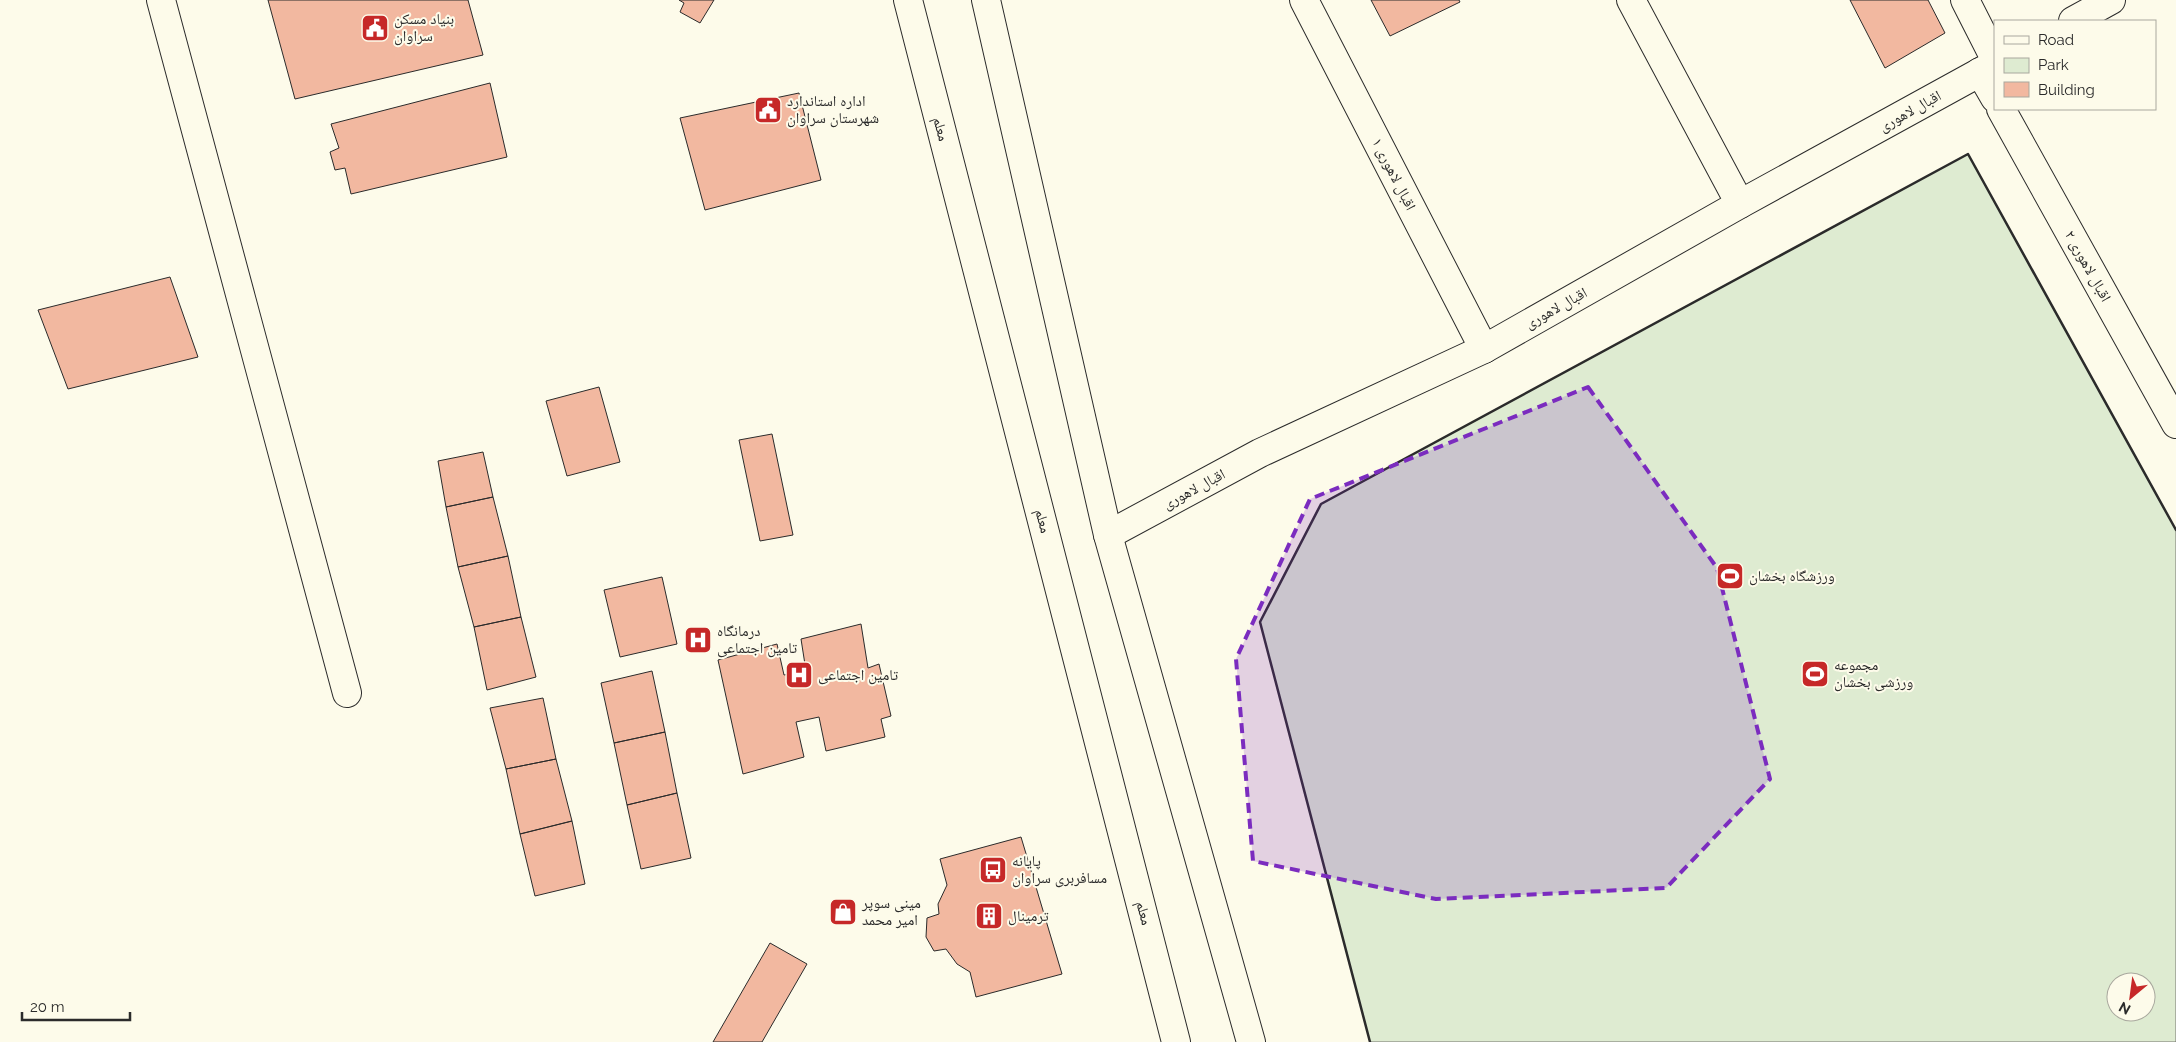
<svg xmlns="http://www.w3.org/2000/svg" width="2176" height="1042" font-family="Raleway,'Noto Naskh Arabic',sans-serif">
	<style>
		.green { fill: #deebd1; stroke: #74746e; fill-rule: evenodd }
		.building { fill: #f2b8a0; stroke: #2b2b2b }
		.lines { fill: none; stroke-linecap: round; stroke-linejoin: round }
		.street-casing { stroke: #2b2b2b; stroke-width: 30 }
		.secondary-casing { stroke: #2b2b2b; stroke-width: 30 }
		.primary-casing { stroke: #2b2b2b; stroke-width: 30 }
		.street { stroke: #fdfbea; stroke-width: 28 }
		.secondary { stroke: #fdfbea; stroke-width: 28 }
		.primary { stroke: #fdfbea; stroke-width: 28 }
		.wall { stroke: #2b2b2b; stroke-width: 2.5 }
		.marked { fill: #7b2cbf; fill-opacity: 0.2; stroke: #7b2cbf; stroke-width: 4; stroke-dasharray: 10 6; stroke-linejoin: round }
		.labels { text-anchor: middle; stroke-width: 4; stroke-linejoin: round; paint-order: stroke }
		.poi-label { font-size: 15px; fill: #2b2b2b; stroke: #fdfbea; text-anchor: start }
		.street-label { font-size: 15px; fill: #2b2b2b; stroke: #fdfbea }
	</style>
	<rect width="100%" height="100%" fill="#fdfbea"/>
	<path class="green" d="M 1968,154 L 2176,530 L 2176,1042 L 1370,1042 L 1260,622 L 1321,504 ZM 2116,982 L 2146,982 L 2146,1012 L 2116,1012 Z"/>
	<path class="building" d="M 268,0 L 468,0 L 483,55 L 295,99 Z
		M 679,0 L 714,0 L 700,23 L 680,12 L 684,3 Z
		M 1371,0 L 1459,0 L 1460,2 L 1390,36 Z
		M 1850,0 L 1928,0 L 1945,33 L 1885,68 Z
		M 490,83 L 507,157 L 351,194 L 345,168 L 335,170 L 330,152 L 339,148 L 331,124 Z
		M 799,93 L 821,180 L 705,210 L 680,118 Z
		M 170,277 L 198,357 L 68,389 L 38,310 Z
		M 599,387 L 620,462 L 567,476 L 546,401 Z
		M 772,434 L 793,535 L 760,541 L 739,440 Z
		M 483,452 L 493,497 L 446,507 L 438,461 Z
		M 493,497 L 508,556 L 458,567 L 446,507 Z
		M 508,556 L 521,617 L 474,627 L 458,567 Z
		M 662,577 L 677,644 L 620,657 L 604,590 Z
		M 521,617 L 536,677 L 487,690 L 474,627 Z
		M 861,624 L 868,668 L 879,664 L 891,716 L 881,719 L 885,737 L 826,751 L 819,717 L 796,722 L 804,757 L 743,774 L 718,660 L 777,644 L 784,675 L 806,671 L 801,639 Z
		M 652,671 L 665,732 L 614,743 L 601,683 Z
		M 543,698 L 556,759 L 506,769 L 490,708 Z
		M 665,732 L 677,793 L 627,805 L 614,743 Z
		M 556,759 L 572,821 L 520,834 L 506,769 Z
		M 677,793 L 691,858 L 641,869 L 627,805 Z
		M 572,821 L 585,884 L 535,896 L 520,834 Z
		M 1021,837 L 1062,974 L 976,997 L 970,972 L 957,964 L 946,949 L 934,951 L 926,937 L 927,918 L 939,914 L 938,904 L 947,885 L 940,859 Z
		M 770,943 L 807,964 L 762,1042 L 713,1042 Z"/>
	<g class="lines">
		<g class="street-casing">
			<path id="street" d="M 161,0 L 347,693
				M 1304,0 L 1484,349
				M 1631,0 L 1740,204
				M 1965,0 L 1995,59
				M 1980,72 L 1995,98
				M 2001,109 L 2176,424"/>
		</g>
		<g class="secondary-casing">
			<path id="secondary" d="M 2073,21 L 2111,0
				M 1108,535 L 1260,453 L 1484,349 L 1740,204 L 1995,64"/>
		</g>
		<g class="primary-casing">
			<path id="primary" d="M 908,0 L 1176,1042
				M 986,0 L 1108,535 L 1251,1042"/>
		</g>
		<use href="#street" class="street"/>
		<use href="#secondary" class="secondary"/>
		<use href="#primary" class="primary"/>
		<path class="wall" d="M 1370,1042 L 1260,622 L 1321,504 L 1968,154 L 2176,530"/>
	</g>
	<path class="marked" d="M 1588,387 L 1717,568 L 1770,779 L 1666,888 L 1436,899 L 1253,861 L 1236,659 L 1310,499 Z"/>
	<defs>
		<g id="civic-square" transform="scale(1.4375)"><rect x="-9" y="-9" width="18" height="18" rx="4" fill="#c62828" stroke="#fdfbea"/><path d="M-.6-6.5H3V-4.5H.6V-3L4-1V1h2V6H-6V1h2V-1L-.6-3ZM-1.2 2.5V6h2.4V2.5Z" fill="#fff"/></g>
		<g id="stadium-square" transform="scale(1.4375)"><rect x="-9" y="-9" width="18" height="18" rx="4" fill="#c62828" stroke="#fdfbea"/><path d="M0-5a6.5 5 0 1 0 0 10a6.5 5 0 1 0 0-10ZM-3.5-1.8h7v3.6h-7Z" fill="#fff"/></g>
		<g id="hospital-square" transform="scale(1.4375)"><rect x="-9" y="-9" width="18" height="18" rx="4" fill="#c62828" stroke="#fdfbea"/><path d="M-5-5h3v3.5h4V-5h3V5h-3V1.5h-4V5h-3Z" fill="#fff"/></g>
		<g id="bus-square" transform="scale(1.4375)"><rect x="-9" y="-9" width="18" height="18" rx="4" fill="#c62828" stroke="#fdfbea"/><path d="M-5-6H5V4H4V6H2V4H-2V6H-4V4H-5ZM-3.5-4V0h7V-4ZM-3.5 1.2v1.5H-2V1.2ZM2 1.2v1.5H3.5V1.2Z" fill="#fff"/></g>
		<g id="shop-square" transform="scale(1.4375)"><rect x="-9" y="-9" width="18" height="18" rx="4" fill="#c62828" stroke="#fdfbea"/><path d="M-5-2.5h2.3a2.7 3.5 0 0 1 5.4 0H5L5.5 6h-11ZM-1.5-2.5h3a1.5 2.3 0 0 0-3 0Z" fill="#fff"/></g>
		<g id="building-square" transform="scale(1.4375)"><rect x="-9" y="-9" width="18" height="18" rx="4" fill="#c62828" stroke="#fdfbea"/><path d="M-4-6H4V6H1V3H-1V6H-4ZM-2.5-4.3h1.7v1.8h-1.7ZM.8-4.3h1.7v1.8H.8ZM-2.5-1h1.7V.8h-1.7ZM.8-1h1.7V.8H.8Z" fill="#fff"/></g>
	</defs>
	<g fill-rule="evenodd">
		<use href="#civic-square" x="375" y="28"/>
		<use href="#civic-square" x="768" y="110"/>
		<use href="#stadium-square" x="1730" y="576"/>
		<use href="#hospital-square" x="698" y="640"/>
		<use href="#stadium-square" x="1815" y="674"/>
		<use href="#hospital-square" x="799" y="675"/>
		<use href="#bus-square" x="993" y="870"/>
		<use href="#shop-square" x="843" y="912"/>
		<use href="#building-square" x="989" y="916"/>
	</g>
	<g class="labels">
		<g class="poi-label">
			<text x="394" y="24">بنیاد مسکن<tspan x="394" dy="17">سراوان</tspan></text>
			<text x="787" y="106">اداره استاندارد<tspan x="787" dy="17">شهرستان سراوان</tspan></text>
			<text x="1749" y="581">ورزشگاه بخشان</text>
			<text x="717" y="636">درمانگاه<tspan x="717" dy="17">تامین اجتماعی</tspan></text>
			<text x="1834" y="670">مجموعه<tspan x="1834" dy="17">ورزشی بخشان</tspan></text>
			<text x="818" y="680">تامین اجتماعی</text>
			<text x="1012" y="866">پایانه<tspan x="1012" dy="17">مسافربری سراوان</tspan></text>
			<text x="862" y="908">مینی سوپر<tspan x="862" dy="17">امیر محمد</tspan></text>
			<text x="1008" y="921">ترمینال</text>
		</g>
		<g class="street-label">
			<text transform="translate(1910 111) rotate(-29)" y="5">اقبال لاهوری</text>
			<text transform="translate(941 129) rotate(75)" y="5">معلم</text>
			<text transform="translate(1394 174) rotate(63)" y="5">اقبال لاهوری ۱</text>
			<text transform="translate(2088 266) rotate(61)" y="5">اقبال لاهوری ۲</text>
			<text transform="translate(1556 308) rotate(-29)" y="5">اقبال لاهوری</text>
			<text transform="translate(1194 489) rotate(-28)" y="5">اقبال لاهوری</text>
			<text transform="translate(1043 521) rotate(75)" y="5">معلم</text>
			<text transform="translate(1144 913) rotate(75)" y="5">معلم</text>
		</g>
	</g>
	<rect x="1994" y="20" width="162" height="90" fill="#fdfbea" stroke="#a9a89e"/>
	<rect x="2004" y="36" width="25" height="8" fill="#fdfbea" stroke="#a9a89e"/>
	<text x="2038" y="45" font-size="15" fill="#2b2b2b">Road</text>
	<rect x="2004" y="58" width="25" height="15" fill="#deebd1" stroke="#a9a89e"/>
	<text x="2038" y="70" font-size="15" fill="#2b2b2b">Park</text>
	<rect x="2004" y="82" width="25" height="15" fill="#f2b8a0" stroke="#a9a89e"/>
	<text x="2038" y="95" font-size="15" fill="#2b2b2b">Building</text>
	<g transform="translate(2131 997) rotate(209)"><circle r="24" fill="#fdfbea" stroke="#a9a89e"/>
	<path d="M0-4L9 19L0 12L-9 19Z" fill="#c62828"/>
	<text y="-8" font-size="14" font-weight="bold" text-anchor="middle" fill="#2b2b2b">N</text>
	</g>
	<path d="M22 1012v8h108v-8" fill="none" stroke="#2b2b2b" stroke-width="2.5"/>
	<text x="30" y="1012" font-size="15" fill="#2b2b2b" stroke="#fdfbea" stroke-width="4" paint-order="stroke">20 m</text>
</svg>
